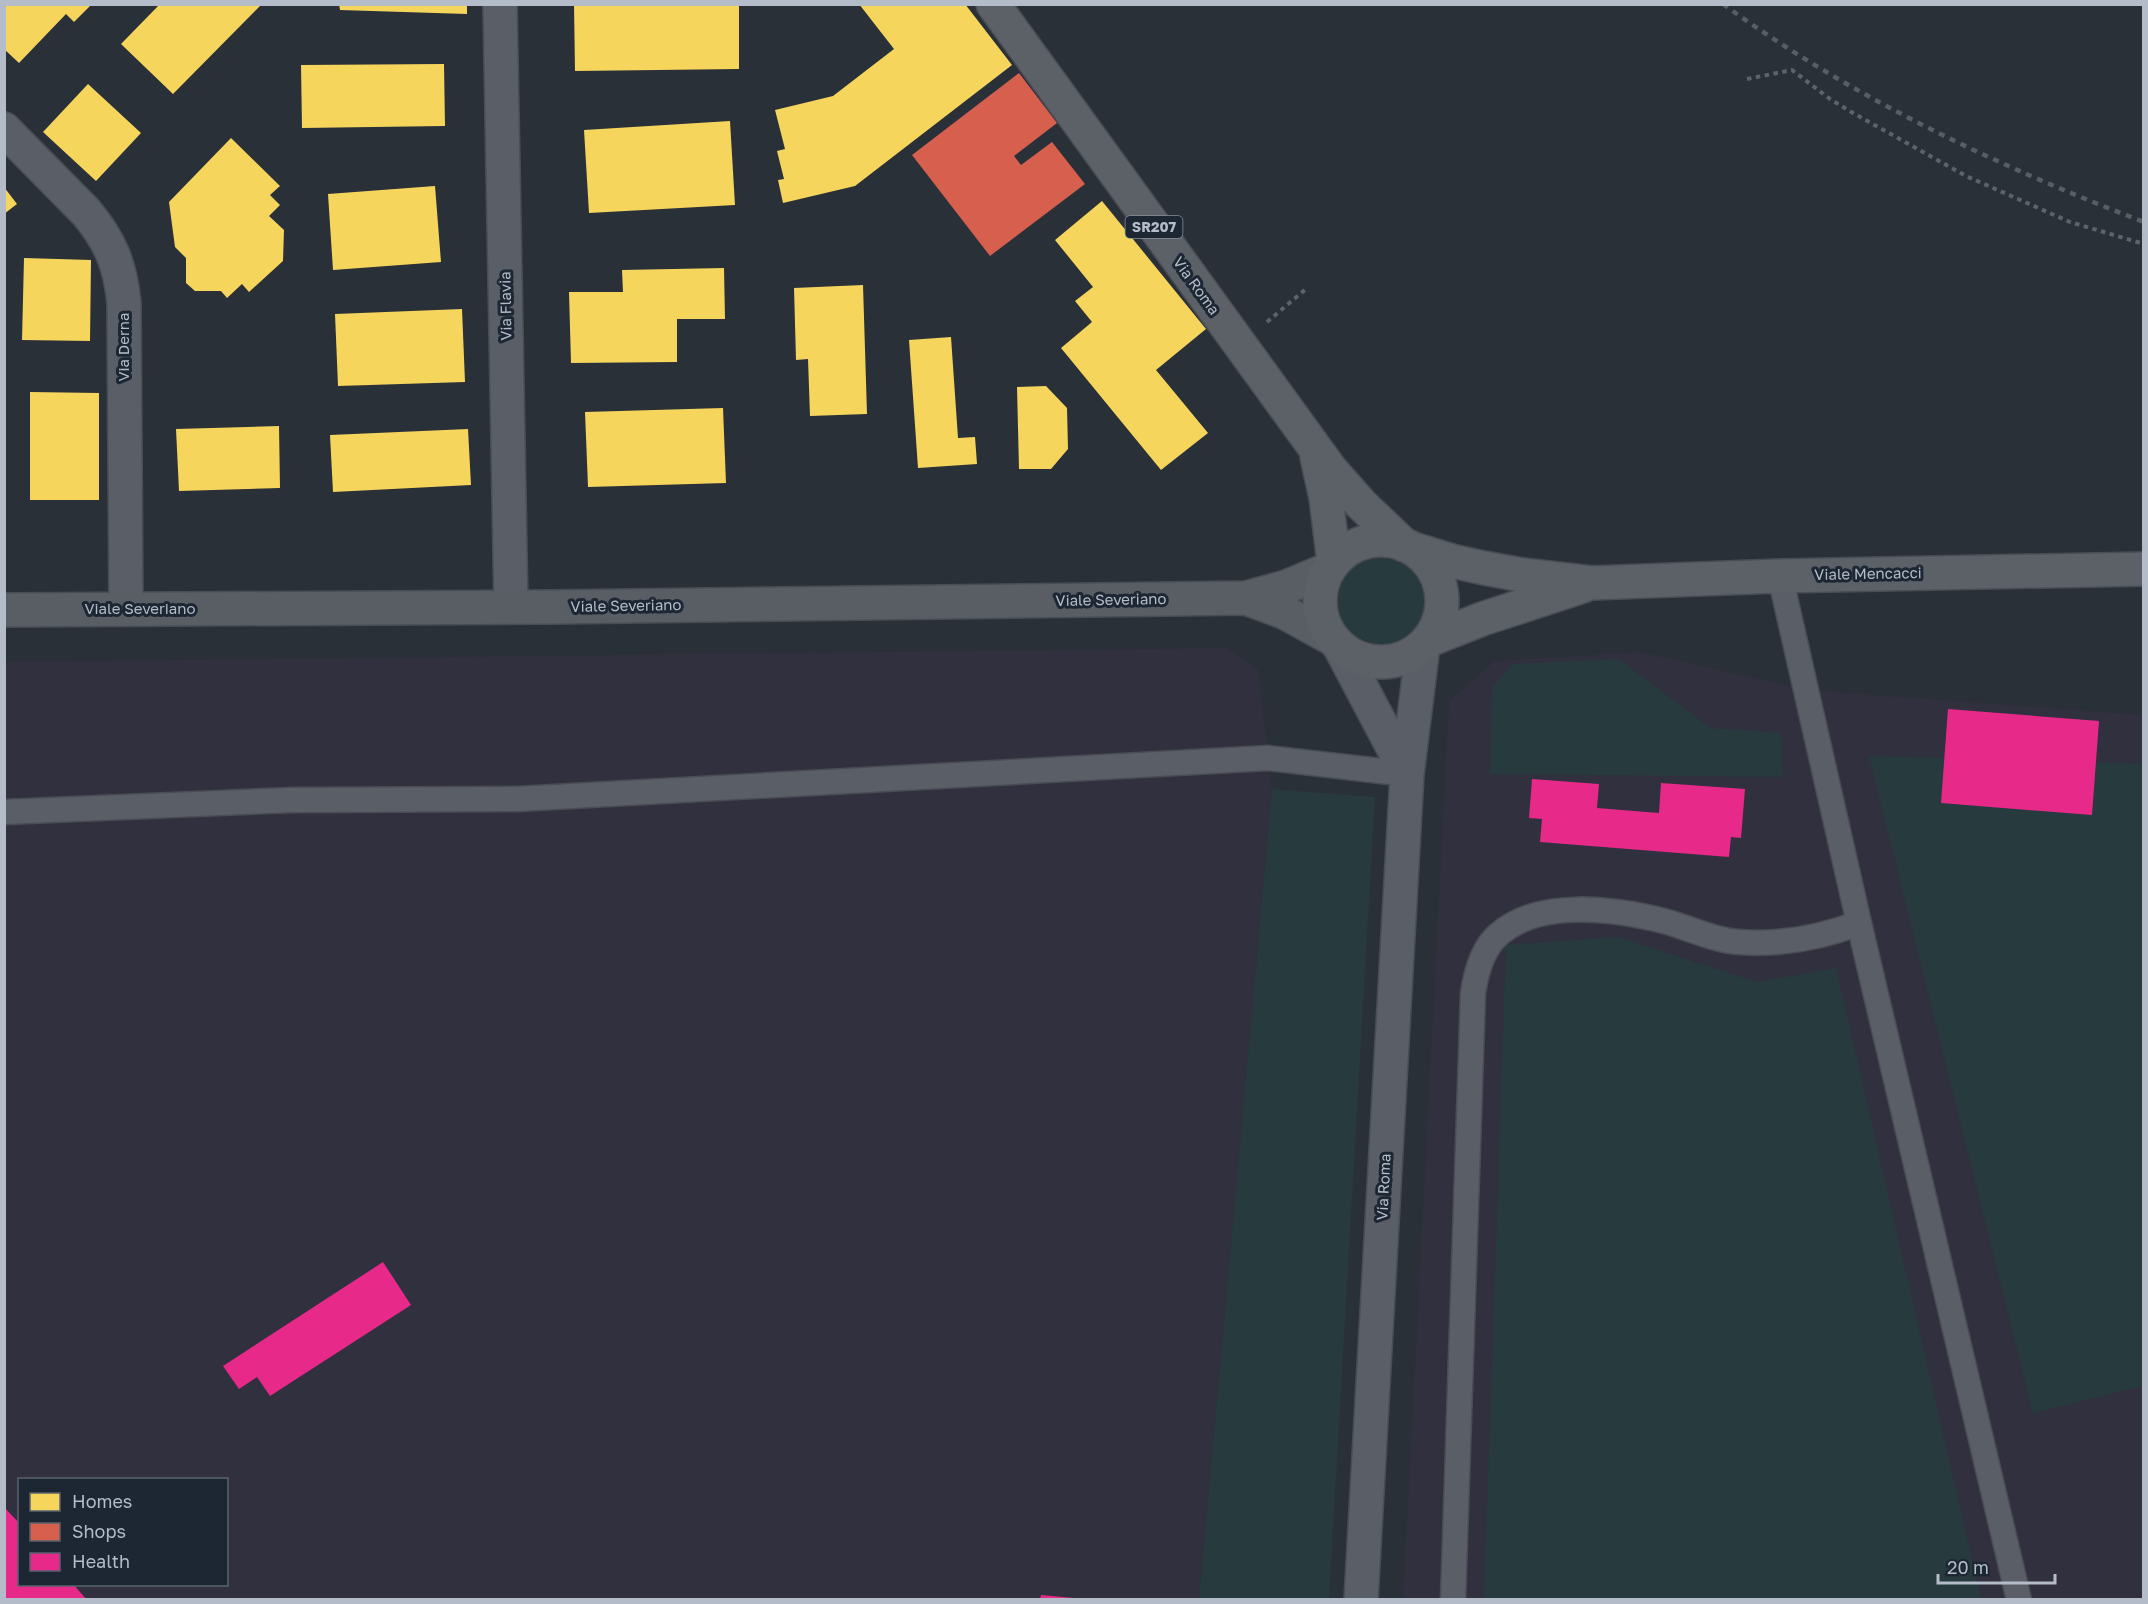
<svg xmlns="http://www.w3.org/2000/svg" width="2148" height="1604" font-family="'Golos Text',sans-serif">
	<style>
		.medical { fill: #31303e; fill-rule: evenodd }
		.green { fill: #273a3e }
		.homes { fill: #f6d55c }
		.shops { fill: #d6604d }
		.health { fill: #e7298a }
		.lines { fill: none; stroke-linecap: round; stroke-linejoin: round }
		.lane-casing { stroke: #484c53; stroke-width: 27 }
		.street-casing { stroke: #484c53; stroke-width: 36 }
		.secondary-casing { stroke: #484c53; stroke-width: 36 }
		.primary-casing { stroke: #484c55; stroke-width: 36 }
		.path { stroke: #5d636a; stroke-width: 4; stroke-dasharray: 4.5 4.5; stroke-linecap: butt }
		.lane { stroke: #5a5e66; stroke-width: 24 }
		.street { stroke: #5a5e66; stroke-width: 33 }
		.secondary { stroke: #595d64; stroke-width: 33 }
		.primary { stroke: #5c6168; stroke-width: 33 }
		.rail { stroke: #595d64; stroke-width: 4.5; stroke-dasharray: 6 6; stroke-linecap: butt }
		.labels { text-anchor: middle; stroke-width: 6; stroke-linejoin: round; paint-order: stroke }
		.shield { fill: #1d2633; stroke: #878f9c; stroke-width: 1.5 }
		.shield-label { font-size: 14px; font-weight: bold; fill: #b4bcc9 }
		.street-label { font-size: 15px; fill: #b4bcc9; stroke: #1d2633 }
	</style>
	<rect width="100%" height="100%" fill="#2a3038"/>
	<path class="medical" d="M 1227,648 L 1258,669 L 1272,789 L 1199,1599 L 5,1599 L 4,662 ZM 20,1480 L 226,1480 L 226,1584 L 20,1584 Z
		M 1641,652 L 1806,690 L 2143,715 L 2143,1599 L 1403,1600 L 1449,702 L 1494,661 Z"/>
	<path class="green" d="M1338 601a43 43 0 1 1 86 0a43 43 0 1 1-86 0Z
		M 1619,659 L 1711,728 L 1780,733 L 1783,777 L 1490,774 L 1492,687 L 1513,664 Z
		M 1869,756 L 2143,764 L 2143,1386 L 2033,1413 Z
		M 1272,789 L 1375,797 L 1329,1599 L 1199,1599 Z
		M 1618,937 L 1757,982 L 1836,968 L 1981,1599 L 1484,1599 L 1506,945 Z"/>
	<path class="homes" d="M 160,4 L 262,4 L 173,94 L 121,44 Z
		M 339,4 L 467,4 L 467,14 L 340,10 Z
		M 574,4 L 739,4 L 739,69 L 575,71 Z
		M 859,4 L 965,4 L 1012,65 L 855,186 L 783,203 L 778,180 L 784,179 L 777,151 L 785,149 L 775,110 L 833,96 L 894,49 Z
		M 4,5 L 91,5 L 74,22 L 66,14 L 19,63 L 4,49 Z
		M 444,64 L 445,126 L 302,128 L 301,65 Z
		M 88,84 L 141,133 L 96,181 L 43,132 Z
		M 730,121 L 735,205 L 589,213 L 584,130 Z
		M 231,138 L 280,186 L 270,195 L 280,205 L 269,216 L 284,230 L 283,261 L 249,292 L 242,284 L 227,298 L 221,291 L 195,291 L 186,283 L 186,258 L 175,247 L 169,202 Z
		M 435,186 L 441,262 L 333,270 L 328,194 Z
		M 4,187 L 17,204 L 4,214 Z
		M 1102,201 L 1206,329 L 1156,370 L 1208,433 L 1161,470 L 1061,348 L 1092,322 L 1075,301 L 1093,287 L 1055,240 Z
		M 24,258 L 91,260 L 90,341 L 22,340 Z
		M 724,268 L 725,319 L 677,319 L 677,362 L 571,363 L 569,292 L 623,292 L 622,270 Z
		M 863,285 L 867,414 L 810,416 L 808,359 L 796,360 L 794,288 Z
		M 462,309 L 465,382 L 338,386 L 335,314 Z
		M 951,337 L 958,438 L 975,437 L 977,464 L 918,468 L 909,340 Z
		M 1046,386 L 1067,408 L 1068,449 L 1051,469 L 1019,469 L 1017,387 Z
		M 30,392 L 99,393 L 99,500 L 30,500 Z
		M 723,408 L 726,483 L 588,487 L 585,412 Z
		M 279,426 L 280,488 L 179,491 L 176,429 Z
		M 468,429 L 471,485 L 333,492 L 330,435 Z"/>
	<path class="shops" d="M 1019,73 L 1057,123 L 1014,156 L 1021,165 L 1052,142 L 1085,184 L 990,256 L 912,155 Z"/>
	<path class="health" d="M 1948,709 L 2099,721 L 2092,815 L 1941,803 Z
		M 1532,779 L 1599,784 L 1597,808 L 1659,813 L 1661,783 L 1745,789 L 1741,838 L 1731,837 L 1729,857 L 1540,842 L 1542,819 L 1529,818 Z
		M 383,1262 L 411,1305 L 270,1396 L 257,1377 L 239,1389 L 223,1366 Z
		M 4,1507 L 20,1524 L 20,1584 L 73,1584 L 87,1600 L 4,1600 Z
		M 1041,1595 L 1074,1598 L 1074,1600 L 1040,1600 Z"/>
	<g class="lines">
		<g class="lane-casing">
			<path id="lane" d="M 1780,576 L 1859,923 L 2019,1600
				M 4,812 L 292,800 L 517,799 L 1268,758 L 1407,774
				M 1453,1600 L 1473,993 C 1476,973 1482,949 1498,935 C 1539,898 1615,909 1664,921 C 1689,928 1713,940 1739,942 C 1781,945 1820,938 1859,923"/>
		</g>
		<g class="street-casing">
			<path id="street" d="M 500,4 L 511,607
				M 4,129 L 86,212 C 111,242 120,265 124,303 L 126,609
				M 1340,647 L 1407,774
				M 1361,1600 L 1407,774 L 1423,646"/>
		</g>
		<g class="secondary-casing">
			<path id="secondary" d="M 1246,598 L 1284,612 L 1333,639
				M 4,610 L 553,607 L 1246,598 L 1286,587 L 1329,569"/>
		</g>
		<g class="primary-casing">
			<path id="primary" d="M 993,4 L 1331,470 L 1361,504 L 1404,545
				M 1317,457 L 1326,498 L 1334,562
				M1320 601a61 61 0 1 1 122 0a61 61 0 1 1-122 0Z
				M 1413,549 L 1452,561 L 1484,568 L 1522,575 L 1592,583 L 1780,576 L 2144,569
				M 1429,640 L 1482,619 L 1583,586"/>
		</g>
		<path class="path" d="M 1747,79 L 1792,70 L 1830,99 L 1853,113 L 1966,176 L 2070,222 L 2144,244
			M 1267,322 L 1307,288"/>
		<use href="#lane" class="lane"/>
		<use href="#street" class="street"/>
		<use href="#secondary" class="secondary"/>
		<use href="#primary" class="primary"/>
		<path class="rail" d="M 1723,4 C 1851,97 1997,166 2144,222"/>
	</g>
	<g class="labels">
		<rect class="shield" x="1125.5" y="216" width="57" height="22" rx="4.5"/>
		<g class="shield-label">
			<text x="1154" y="232">SR207</text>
		</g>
		<g class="street-label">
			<text transform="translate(1196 286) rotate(54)" y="5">Via Roma</text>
			<text transform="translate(506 306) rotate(-91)" y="5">Via Flavia</text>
			<text transform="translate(124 347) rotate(-90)" y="5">Via Derna</text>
			<text transform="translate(1868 574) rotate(-1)" y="5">Viale Mencacci</text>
			<text transform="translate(1111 600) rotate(-1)" y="5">Viale Severiano</text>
			<text transform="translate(626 606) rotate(-1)" y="5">Viale Severiano</text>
			<text x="140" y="614">Viale Severiano</text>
			<text transform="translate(1384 1187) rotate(-87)" y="5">Via Roma</text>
		</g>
	</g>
	<rect width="2148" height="1604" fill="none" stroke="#b4bcc9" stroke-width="12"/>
	<rect x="18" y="1478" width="210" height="108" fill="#1d2633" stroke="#59626f" stroke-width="1.5"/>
	<rect x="30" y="1493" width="30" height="18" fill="#f6d55c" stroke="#59626f" stroke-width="1.5"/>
	<text x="72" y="1508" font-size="18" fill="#b4bcc9">Homes</text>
	<rect x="30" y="1523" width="30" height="18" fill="#d6604d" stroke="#59626f" stroke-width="1.5"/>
	<text x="72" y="1538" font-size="18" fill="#b4bcc9">Shops</text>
	<rect x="30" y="1553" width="30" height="18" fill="#e7298a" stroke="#59626f" stroke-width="1.5"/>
	<text x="72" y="1568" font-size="18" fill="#b4bcc9">Health</text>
	<path d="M1938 1574v9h117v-9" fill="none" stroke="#b4bcc9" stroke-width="3"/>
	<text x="1947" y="1574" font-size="18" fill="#b4bcc9" stroke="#1d2633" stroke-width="4.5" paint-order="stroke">20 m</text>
</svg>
